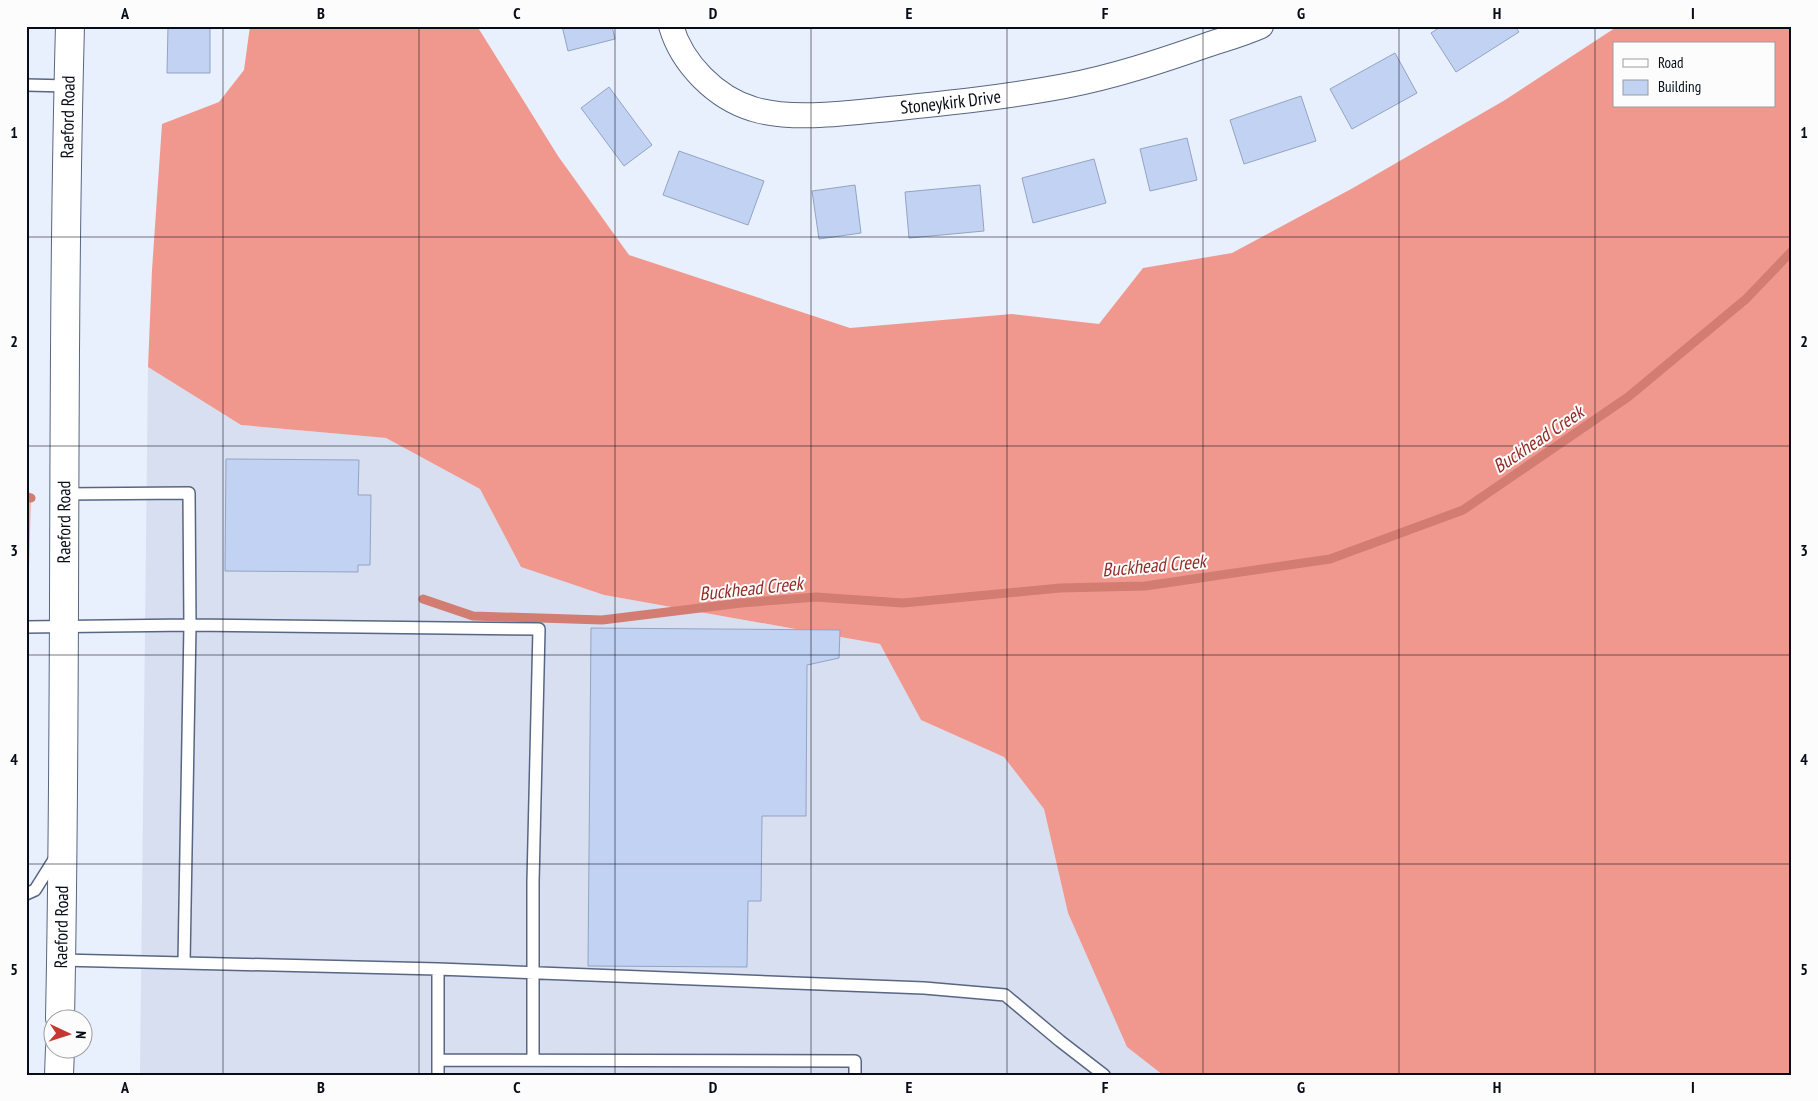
<svg xmlns="http://www.w3.org/2000/svg" width="1818" height="1101" font-family="'PT Sans Narrow',sans-serif">
	<style>
		.built { fill: #d7dff0 }
		.green { fill: #f4ada4 }
		.forest { fill: #f1988e; fill-rule: evenodd }
		.lines { fill: none; stroke-linecap: round; stroke-linejoin: round }
		.stream { stroke: #d27c72; stroke-width: 9 }
		.building { fill: #c2d2f3; stroke: #93a3c3 }
		.lane-casing { stroke: #586683; stroke-width: 14 }
		.street-casing { stroke: #586683; stroke-width: 26 }
		.highway-casing { stroke: #586683; stroke-width: 30 }
		.lane { stroke: #fff; stroke-width: 11 }
		.street { stroke: #fff; stroke-width: 24 }
		.highway { stroke: #fff; stroke-width: 28 }
		.grid { fill: none; stroke: #070c17; stroke-width: 1; stroke-opacity: 0.55 }
		.labels { text-anchor: middle; stroke-width: 4; stroke-linejoin: round; paint-order: stroke }
		.street-label { font-size: 18px; fill: #070c17; stroke: #fcfcfc }
		.water-label { font-size: 19px; font-style: italic; fill: #932c27; stroke: #fcfcfc }
		.neatline { fill: none; stroke: #070c17; stroke-width: 2 }
		.grid-label { font-size: 16px; text-anchor: middle; font-weight: bold; fill: #070c17 }
	</style>
	<rect width="100%" height="100%" fill="#e8effd"/>
	<path class="built" d="M 148,367 L 241,425 L 386,438 L 480,489 L 521,567 L 604,595 L 880,644 L 921,720 L 1004,757 L 1044,809 L 1068,913 L 1127,1047 L 1163,1075 L 140,1075 Z"/>
	<path class="green" d="M 26,482 L 31,498 L 28,603 L 26,606 Z"/>
	<path class="forest" d="M 250,26 L 477,26 L 558,156 L 629,255 L 850,328 L 1012,314 L 1099,324 L 1143,268 L 1232,253 L 1353,188 L 1505,100 L 1618,26 L 1792,26 L 1792,1075 L 1163,1075 L 1127,1047 L 1068,913 L 1044,809 L 1004,757 L 921,720 L 880,644 L 604,595 L 521,567 L 480,489 L 386,438 L 241,425 L 148,367 L 152,270 L 162,124 L 219,102 L 244,70 ZM 1614,44 L 1774,44 L 1774,106 L 1614,106 Z"/>
	<g class="lines">
		<path class="stream" d="M 26,497 L 31,498
			M 423,599 L 473,616 L 602,620 L 741,603 L 816,597 L 903,603 L 1060,588 L 1145,586 L 1330,559 L 1463,510 L 1628,397 L 1746,299 L 1792,251"/>
	</g>
	<path class="building" d="M 168,26 L 210,26 L 210,73 L 167,73 Z
		M 562,26 L 612,26 L 615,39 L 568,51 Z
		M 1442,26 L 1515,26 L 1519,32 L 1456,72 L 1431,33 Z
		M 1395,53 L 1417,93 L 1352,129 L 1330,89 Z
		M 609,87 L 652,145 L 624,166 L 581,108 Z
		M 1301,96 L 1316,141 L 1244,164 L 1230,120 Z
		M 1187,138 L 1197,180 L 1150,191 L 1140,149 Z
		M 679,151 L 764,181 L 748,225 L 663,195 Z
		M 1094,159 L 1106,203 L 1033,223 L 1022,178 Z
		M 855,185 L 861,233 L 819,239 L 812,191 Z
		M 980,185 L 984,231 L 909,238 L 905,192 Z
		M 226,459 L 359,460 L 358,495 L 371,495 L 370,565 L 358,565 L 358,572 L 225,571 Z
		M 591,628 L 840,630 L 839,658 L 807,665 L 806,816 L 762,816 L 761,901 L 748,901 L 747,967 L 588,966 Z"/>
	<g class="lines">
		<g class="lane-casing">
			<path id="lane" d="M 26,85 L 68,86
				M 26,627 L 190,625 L 189,493 L 63,494
				M 26,894 L 35,890 L 57,855
				M 61,960 L 438,969 L 924,988 L 1005,995 L 1060,1041 L 1104,1075
				M 184,963 L 190,625 L 539,629 L 533,882 L 533,1060
				M 438,969 L 438,1075
				M 438,1060 L 855,1061 L 855,1075"/>
		</g>
		<g class="street-casing">
			<g id="street">
				<path id="s1" d="M 671,26 C 682,64 716,98 753,109 C 790,121 850,113 889,109 C 948,103 1007,97 1065,86 C 1113,77 1161,61 1207,45 C 1225,39 1243,34 1261,26"/>
			</g>
		</g>
		<g class="highway-casing">
			<g id="highway">
				<path id="s2" d="M 60,1018 C 67,688 61,357 70,26"/>
				<path d="M 59,1075 L 60,1048"/>
			</g>
		</g>
		<use href="#lane" class="lane"/>
		<use href="#street" class="street"/>
		<use href="#highway" class="highway"/>
	</g>
	<path class="grid" d="M 223,26 L 223,1075M 419,26 L 419,1075M 615,26 L 615,1075M 811,26 L 811,1075M 1007,26 L 1007,1075M 1203,26 L 1203,1075M 1399,26 L 1399,1075M 1595,26 L 1595,1075M 26,237 L 1792,237M 26,446 L 1792,446M 26,655 L 1792,655M 26,864 L 1792,864"/>
	<g class="labels">
		<g class="street-label">
			<text dy="6" stroke="none"><textPath href="#s1" startOffset="320">Stoneykirk Drive</textPath></text>
			<text dy="6" stroke="none"><textPath href="#s2" startOffset="901">Raeford Road</textPath></text>
			<text dy="6" stroke="none"><textPath href="#s2" startOffset="496">Raeford Road</textPath></text>
			<text dy="6" stroke="none"><textPath href="#s2" startOffset="91">Raeford Road</textPath></text>
		</g>
		<g class="water-label">
			<text transform="translate(1538 439) rotate(-34)" y="7">Buckhead Creek</text>
			<text transform="translate(1154 565) rotate(-5)" y="7">Buckhead Creek</text>
			<text transform="translate(751 588) rotate(-6)" y="7">Buckhead Creek</text>
		</g>
	</g>
	<rect width="1818" height="1101" fill="none" stroke="#fcfcfc" stroke-width="55"/>
	<rect x="1613" y="42" width="162" height="65" fill="#fcfcfc" stroke="#9a9ca0"/>
	<rect x="1623" y="59" width="25" height="8" fill="#ffffff" stroke="#9a9ca0"/>
	<text x="1658" y="68" font-size="15" fill="#070c17">Road</text>
	<rect x="1623" y="80" width="25" height="15" fill="#c2d2f3" stroke="#9a9ca0"/>
	<text x="1658" y="92" font-size="15" fill="#070c17">Building</text>
	<g transform="translate(68 1034) rotate(94)"><circle r="24" fill="#fcfcfc" stroke="#9a9ca0"/>
	<path d="M0-4L9 19L0 12L-9 19Z" fill="#c53732"/>
	<text y="-8" font-size="14" font-weight="bold" text-anchor="middle" fill="#070c17">N</text>
	</g>
	<rect x="28" y="28" width="1762" height="1046" class="neatline"/>
	<g class="grid-label">
		<text x="125" y="19">A</text>
		<text x="321" y="19">B</text>
		<text x="517" y="19">C</text>
		<text x="713" y="19">D</text>
		<text x="909" y="19">E</text>
		<text x="1105" y="19">F</text>
		<text x="1301" y="19">G</text>
		<text x="1497" y="19">H</text>
		<text x="1693" y="19">I</text>
		<text x="14" y="138">1</text>
		<text x="1804" y="138">1</text>
		<text x="14" y="347">2</text>
		<text x="1804" y="347">2</text>
		<text x="14" y="556">3</text>
		<text x="1804" y="556">3</text>
		<text x="14" y="765">4</text>
		<text x="1804" y="765">4</text>
		<text x="14" y="975">5</text>
		<text x="1804" y="975">5</text>
		<text x="125" y="1093">A</text>
		<text x="321" y="1093">B</text>
		<text x="517" y="1093">C</text>
		<text x="713" y="1093">D</text>
		<text x="909" y="1093">E</text>
		<text x="1105" y="1093">F</text>
		<text x="1301" y="1093">G</text>
		<text x="1497" y="1093">H</text>
		<text x="1693" y="1093">I</text>
	</g>
</svg>
